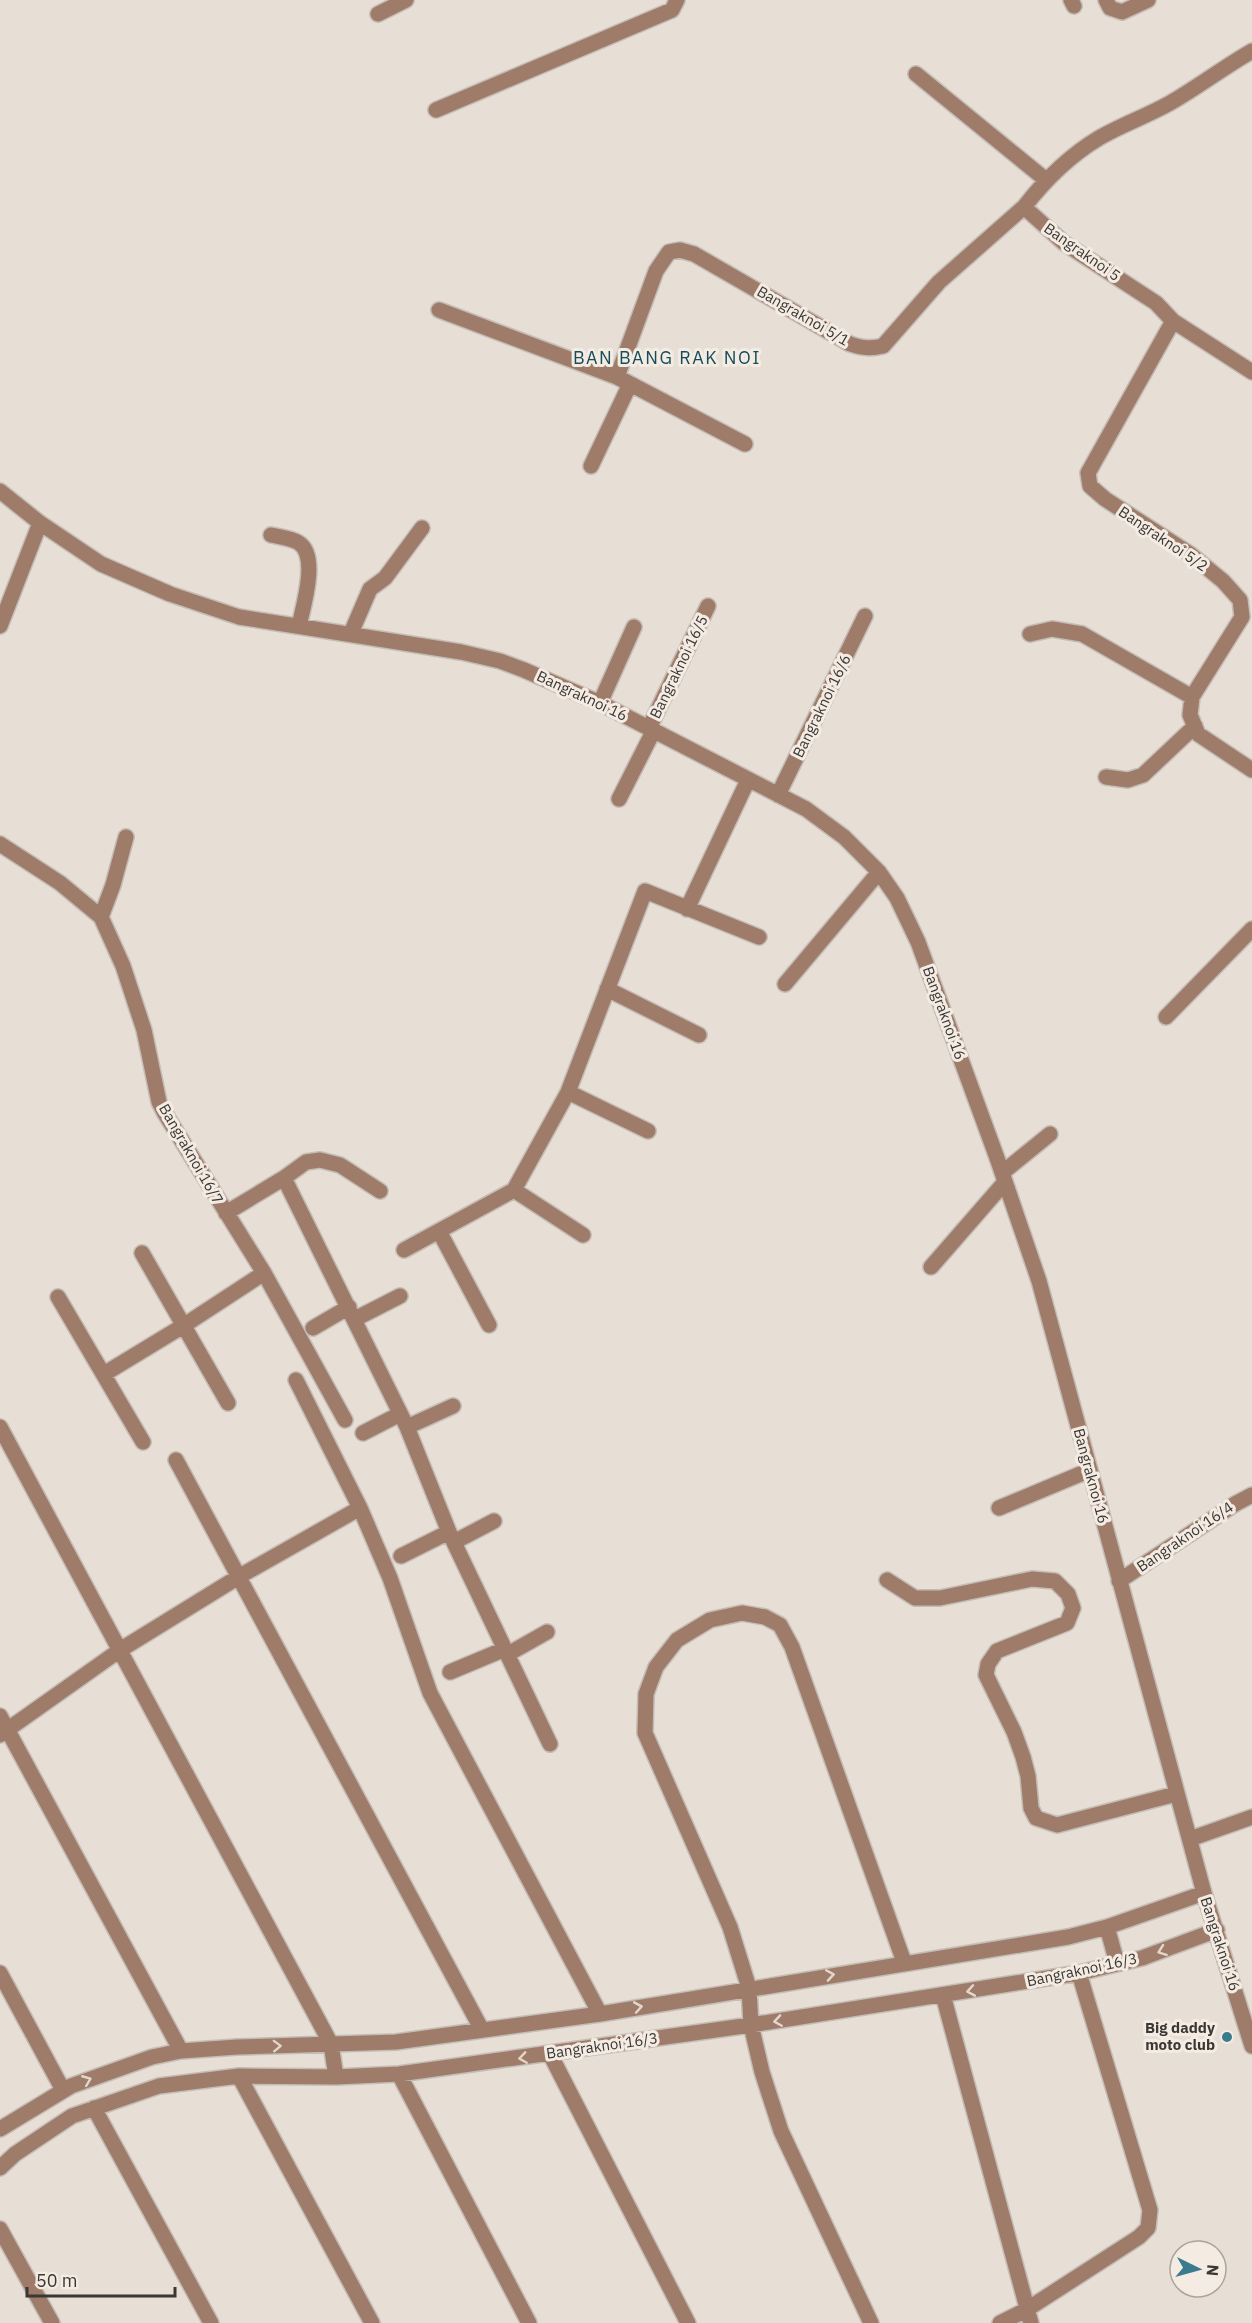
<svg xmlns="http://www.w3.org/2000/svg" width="1252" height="2323" font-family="'IBM Plex Sans',sans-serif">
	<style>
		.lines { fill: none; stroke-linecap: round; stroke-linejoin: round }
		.minor-casing { stroke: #c4bdb6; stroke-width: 18 }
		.minor { stroke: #9e7c69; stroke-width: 15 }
		.oneway { stroke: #e3d6cb }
		.poi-dot { fill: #3b7b8e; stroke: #f4ece3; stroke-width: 2 }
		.labels { text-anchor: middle; stroke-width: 6; stroke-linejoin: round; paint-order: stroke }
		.street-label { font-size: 15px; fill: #3a3734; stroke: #f4ece3 }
		.poi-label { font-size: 15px; font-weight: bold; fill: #3a3734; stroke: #f4ece3; text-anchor: end }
		.quarter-label { font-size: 18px; letter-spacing: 1.5px; fill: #174d5b; stroke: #f4ece3 }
	</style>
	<rect width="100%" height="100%" fill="#e7ded6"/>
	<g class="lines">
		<g class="minor-casing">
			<path id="minor" d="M 1071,0 L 1074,6
				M 1106,0 L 1110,8 L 1122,12 L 1148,0
				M 378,14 L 406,0
				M 1252,51 C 1224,67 1198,87 1170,103 C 1147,116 1121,125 1099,138 C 1069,156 1045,180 1024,207 L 1064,243 L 1156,303 L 1173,321 L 1252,372
				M 916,74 L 1046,180
				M 436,110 L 672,10 L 677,0
				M 439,310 L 617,377 L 745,444
				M 1173,321 L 1088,473 L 1090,486 L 1105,499 L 1190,554 L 1223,581 L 1240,600 L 1242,617 L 1192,697 L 1190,715 L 1198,734 L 1252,770
				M 617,377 L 656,271 L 669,252 L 680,250 L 694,254 L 850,344 C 862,348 870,349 883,346 L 939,282 L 1024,207
				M 591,466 L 630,384
				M 0,491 L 40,523 L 101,564 L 170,594 L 239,617 L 461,652 L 500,661 L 524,670 L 600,703 L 806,809 L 844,837 L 879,872 L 897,898 L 918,942 L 997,1158 L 1039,1281 L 1204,1893 L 1252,2046
				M 271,535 C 280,537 292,538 299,543 C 319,556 303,607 299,626
				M 0,626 L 40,523
				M 351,633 L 370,589 L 385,578 L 422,528
				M 1030,634 L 1052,629 L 1082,634 L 1192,697
				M 600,703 L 634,627
				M 649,728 L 708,606
				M 1106,777 L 1128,780 L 1143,775 L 1195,726
				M 778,795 L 865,616
				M 619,799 L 654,730
				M 0,844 L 60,883 L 101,917 L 123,966 L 144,1030 L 159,1102 L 164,1112 L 264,1273 L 345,1420
				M 687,909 L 748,780
				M 101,917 L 113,885 L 126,837
				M 785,984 L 879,872
				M 607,989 L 699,1035
				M 1166,1017 L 1252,929
				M 568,1092 L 648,1131
				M 1002,1173 L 1050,1134
				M 284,1178 L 407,1427 L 449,1532 L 550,1744
				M 514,1190 L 583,1235
				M 226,1213 L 284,1178 L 306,1162 L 320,1160 L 340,1165 L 380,1191
				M 439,1231 L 489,1325
				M 404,1250 L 514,1190 L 568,1092 L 645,891 L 759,937
				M 142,1253 L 228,1403
				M 931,1267 L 1005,1182
				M 58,1297 L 143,1442
				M 355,1319 L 400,1296
				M 313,1328 L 349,1307
				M 104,1374 L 183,1326 L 264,1273
				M 296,1380 L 360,1508 L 390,1578 L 430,1693 L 600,2014
				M 0,1427 L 331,2044 L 336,2077
				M 407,1427 L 453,1406
				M 363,1433 L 400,1414
				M 176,1460 L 482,2030
				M 999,1508 L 1090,1470
				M 454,1542 L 494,1521
				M 401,1556 L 449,1532
				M 887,1580 L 915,1598 L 940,1598 L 1032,1579 L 1055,1581 L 1068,1594 L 1073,1608 L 1067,1623 L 997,1651 L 988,1664 L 986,1675 L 1014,1732 L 1023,1757 L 1028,1776 L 1031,1808 L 1036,1818 L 1057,1825 L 1176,1794
				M 1119,1581 L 1235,1504 L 1252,1495
				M 508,1654 L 547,1632
				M 450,1672 L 505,1649
				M 0,1716 L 181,2051
				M 0,1735 L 120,1650 L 240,1576 L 360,1508
				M 1190,1839 L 1252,1817
				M 1107,1927 L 1117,1963
				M 0,1973 L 63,2090
				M 943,1995 L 1031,2323
				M 550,2054 L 688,2323
				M 399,2074 L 529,2323
				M 239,2076 L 372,2323
				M 94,2108 L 211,2323
				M 0,2129 L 71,2086 L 152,2057 L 181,2051 L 237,2047 L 396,2042 L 600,2014 L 1068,1937 L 1107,1927 L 1204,1893
				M 0,2168 L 15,2154 L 72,2116 L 159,2086 L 239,2076 L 336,2077 L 399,2074 L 751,2025 L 1079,1973 L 1142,1958 L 1217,1930
				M 0,2229 L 52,2323
				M 871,2323 L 781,2131 L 762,2072 L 751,2025 L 749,1988 L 730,1927 L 645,1733 L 646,1694 L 656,1667 L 677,1640 L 710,1620 L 742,1613 L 765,1617 L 780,1625 L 792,1647 L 904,1962
				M 1000,2323 L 1026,2310 L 1139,2237 L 1148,2228 L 1150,2210 L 1079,1973"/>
		</g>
		<use href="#minor" class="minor"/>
	</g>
	<defs><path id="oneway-chevron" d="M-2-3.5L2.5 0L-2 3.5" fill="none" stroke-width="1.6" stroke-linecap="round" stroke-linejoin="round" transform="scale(1.5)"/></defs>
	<g class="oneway">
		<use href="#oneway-chevron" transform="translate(1162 1951) rotate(160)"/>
		<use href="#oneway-chevron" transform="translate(830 1975) rotate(-9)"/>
		<use href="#oneway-chevron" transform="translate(971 1991) rotate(170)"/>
		<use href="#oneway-chevron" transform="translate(638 2007) rotate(-10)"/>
		<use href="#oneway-chevron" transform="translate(778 2021) rotate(171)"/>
		<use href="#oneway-chevron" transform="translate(277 2046) rotate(-2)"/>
		<use href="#oneway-chevron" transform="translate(523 2058) rotate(172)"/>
		<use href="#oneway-chevron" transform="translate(87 2080) rotate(-22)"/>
	</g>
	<circle class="poi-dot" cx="1227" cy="2037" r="6"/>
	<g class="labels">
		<g class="street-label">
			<text transform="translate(1082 252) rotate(35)" y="5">Bangraknoi 5</text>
			<text transform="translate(803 316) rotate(30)" y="5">Bangraknoi 5/1</text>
			<text transform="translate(1163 539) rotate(34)" y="5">Bangraknoi 5/2</text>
			<text transform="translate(679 667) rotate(-64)" y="5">Bangraknoi 16/5</text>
			<text transform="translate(582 696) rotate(25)" y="5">Bangraknoi 16</text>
			<text transform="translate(822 706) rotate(-64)" y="5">Bangraknoi 16/6</text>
			<text transform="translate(944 1013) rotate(70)" y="5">Bangraknoi 16</text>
			<text transform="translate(191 1154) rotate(60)" y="5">Bangraknoi 16/7</text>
			<text transform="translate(1091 1476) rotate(75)" y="5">Bangraknoi 16</text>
			<text transform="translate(1185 1537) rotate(-34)" y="5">Bangraknoi 16/4</text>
			<text transform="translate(1220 1944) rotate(72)" y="5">Bangraknoi 16</text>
			<text transform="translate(1082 1970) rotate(-12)" y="5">Bangraknoi 16/3</text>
			<text transform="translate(602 2046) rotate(-8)" y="5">Bangraknoi 16/3</text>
		</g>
		<g class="poi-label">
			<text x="1215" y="2033">Big daddy<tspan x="1215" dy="17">moto club</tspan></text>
		</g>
		<g class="quarter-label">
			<text x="667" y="364">BAN BANG RAK NOI</text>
		</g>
	</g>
	<g transform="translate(1198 2269) rotate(95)"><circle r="28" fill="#f4ece3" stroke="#aaa49d" stroke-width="1.5"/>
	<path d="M0-4.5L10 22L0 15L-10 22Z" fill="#3b7b8e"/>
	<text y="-9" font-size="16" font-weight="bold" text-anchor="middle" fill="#3a3734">N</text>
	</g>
	<path d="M27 2287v9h148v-9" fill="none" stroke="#3a3734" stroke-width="3"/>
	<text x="36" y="2287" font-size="18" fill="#3a3734" stroke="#f4ece3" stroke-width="4.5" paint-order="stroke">50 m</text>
</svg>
